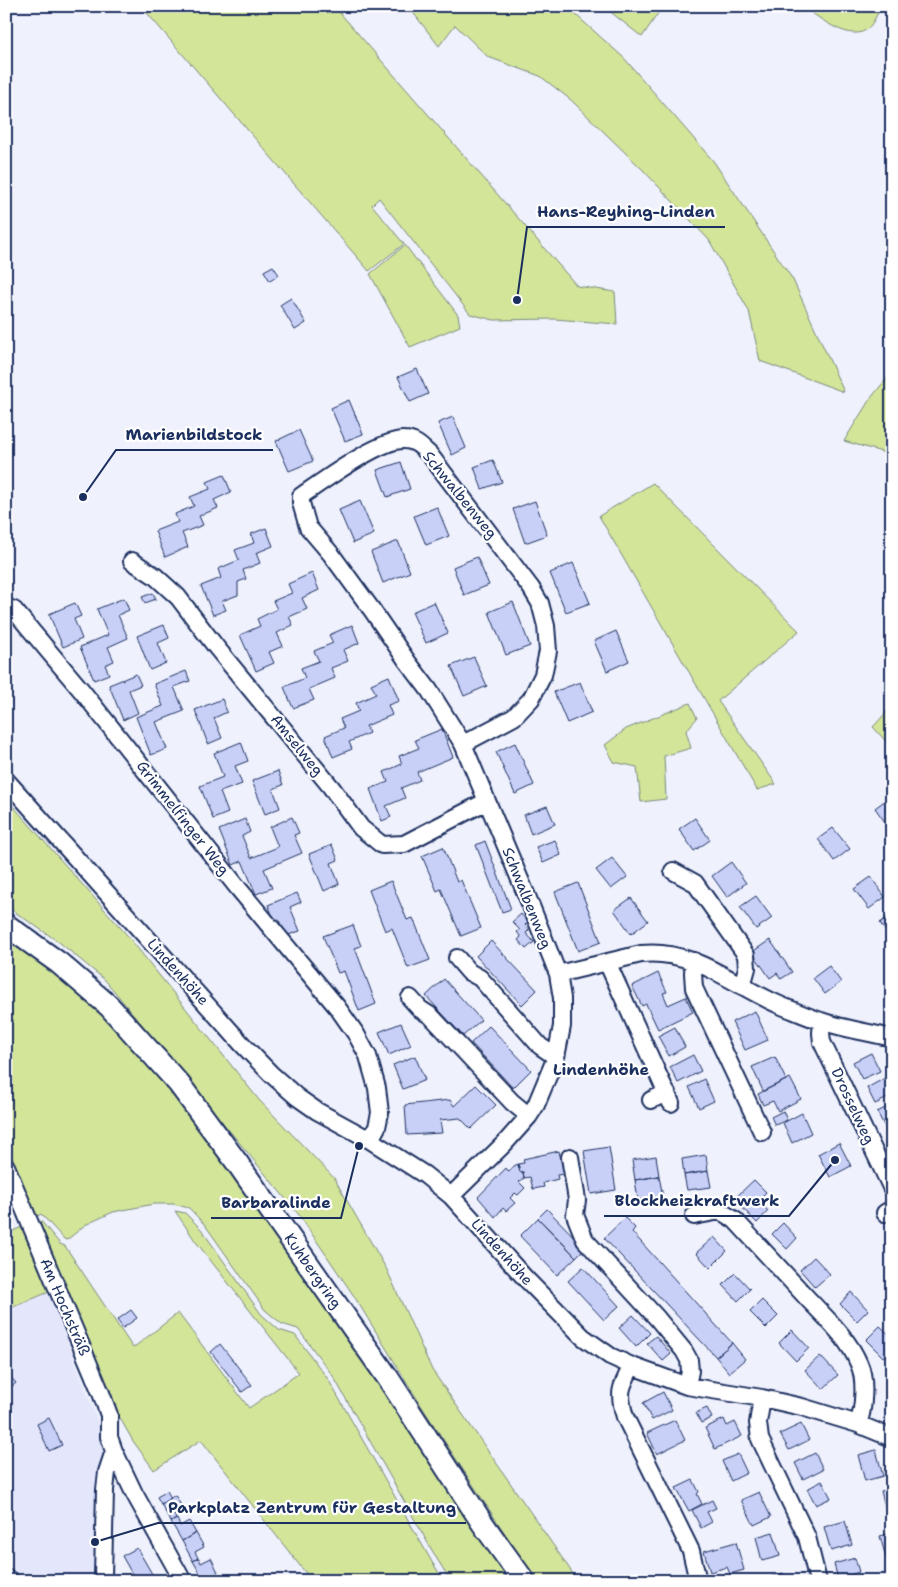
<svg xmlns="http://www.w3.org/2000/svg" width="898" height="1587" font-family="'Shantell Sans',sans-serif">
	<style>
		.built { fill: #e4e7fc }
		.green { fill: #d3e599; stroke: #778a7c }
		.building { fill: #c9d0f8; stroke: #1b2f5e }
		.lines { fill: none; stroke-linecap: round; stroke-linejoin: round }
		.minor-casing { stroke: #1b2f5e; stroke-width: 20 }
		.major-casing { stroke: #1b2f5e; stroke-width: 25 }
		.minor { stroke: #fff; stroke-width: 16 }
		.major { stroke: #fff; stroke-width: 21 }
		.labels { text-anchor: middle; stroke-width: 4.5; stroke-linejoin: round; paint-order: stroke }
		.street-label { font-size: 15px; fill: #1b2f5e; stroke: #fff }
		.neighbourhood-label { font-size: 16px; font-weight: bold; fill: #1b2f5e; stroke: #fff }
		.leader { fill: none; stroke: #1b2f5e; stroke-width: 2 }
		.callout-dot { fill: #1b2f5e; stroke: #fff; stroke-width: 2 }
		.callout-label { font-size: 16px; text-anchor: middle; font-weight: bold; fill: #1b2f5e; stroke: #fff; stroke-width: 4.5; stroke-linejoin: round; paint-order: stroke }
	</style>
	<rect width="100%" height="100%" fill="#eff1fd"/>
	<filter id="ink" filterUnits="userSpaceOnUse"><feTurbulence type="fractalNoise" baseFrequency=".02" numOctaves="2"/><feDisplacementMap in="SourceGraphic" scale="10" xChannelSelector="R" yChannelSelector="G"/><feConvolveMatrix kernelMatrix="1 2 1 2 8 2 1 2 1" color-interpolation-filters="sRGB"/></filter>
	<g filter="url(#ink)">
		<path class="built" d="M 49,1292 L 108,1449 L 95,1581 L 24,1581 L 6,1571 L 6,1310 Z"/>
		<path class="green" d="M 141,6 L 334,6 L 577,286 L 615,292 L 617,324 L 555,319 L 494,320 L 470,314 L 379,198 L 372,205 L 404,244 L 369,271 Z
			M 408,6 L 566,6 L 624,58 L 714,162 L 793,280 L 844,392 L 760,361 L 749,311 L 709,240 L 643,170 L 571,100 L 540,76 L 488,57 L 455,25 L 439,46 Z
			M 603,6 L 663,6 L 642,37 Z
			M 802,6 L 881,6 C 877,14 873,25 866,30 C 848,42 817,16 802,6 Z
			M 405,245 L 458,315 L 460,326 L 410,347 L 370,274 Z
			M 892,372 L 892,455 L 844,441 L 870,399 Z
			M 653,483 L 799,631 L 718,701 L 776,784 L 757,790 L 599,516 Z
			M 690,703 L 697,718 L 686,731 L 691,748 L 664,756 L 666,799 L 641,802 L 637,767 L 614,762 L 605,745 L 626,729 Z
			M 892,706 L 892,748 L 873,727 Z
			M 6,798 L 127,935 L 259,1100 L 334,1178 L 387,1270 L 432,1370 L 578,1581 L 536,1581 L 424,1410 L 354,1296 L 299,1215 L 105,980 L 59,942 L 6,906 Z
			M 6,937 L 17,943 L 93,1004 L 158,1073 L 256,1204 L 516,1581 L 451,1581 L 437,1559 L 333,1376 L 298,1329 L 282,1324 L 265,1310 L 205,1225 L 189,1208 L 173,1204 L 154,1204 L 113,1212 L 85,1225 L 67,1240 L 64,1239 L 41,1214 L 36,1217 L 6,1148 Z
			M 175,1211 L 185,1213 L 201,1229 L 261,1314 L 279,1330 L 295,1335 L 328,1379 L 432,1562 L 444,1581 L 312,1581 L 201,1440 L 154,1470 L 133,1441 L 117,1413 L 108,1388 L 61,1285 L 36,1223 L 41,1221 L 60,1244 L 65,1246 L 133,1348 L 178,1313 L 249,1408 L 299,1373 L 196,1242 Z
			M 24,1226 L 49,1292 L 6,1310 L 6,1234 Z"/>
		<path class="building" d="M 892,14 L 892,29 L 886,17 Z
			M 273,266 L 279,275 L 270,281 L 264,271 Z
			M 291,298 L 306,323 L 295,330 L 280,305 Z
			M 417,369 L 428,394 L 410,402 L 398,377 Z
			M 349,400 L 363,434 L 345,441 L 331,408 Z
			M 453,417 L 466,448 L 452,455 L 438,423 Z
			M 299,430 L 313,461 L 289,471 L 276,441 Z
			M 493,460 L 502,482 L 482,489 L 474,467 Z
			M 401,462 L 410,489 L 387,497 L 377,470 Z
			M 224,475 L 231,492 L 214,500 L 218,508 L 199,516 L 203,525 L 182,533 L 188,547 L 165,557 L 155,531 L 178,522 L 175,514 L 194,506 L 190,497 L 210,489 L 207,482 Z
			M 360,501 L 374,534 L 353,543 L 339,510 Z
			M 535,501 L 547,535 L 525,543 L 513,509 Z
			M 437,507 L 449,536 L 426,545 L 414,516 Z
			M 266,528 L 273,546 L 256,553 L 260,563 L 243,570 L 246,579 L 238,582 L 238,595 L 222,601 L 226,610 L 213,615 L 201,586 L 221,578 L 218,569 L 239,560 L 235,550 L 254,543 L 251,534 Z
			M 398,541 L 410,572 L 383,583 L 371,552 Z
			M 477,557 L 489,585 L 464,595 L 453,567 Z
			M 573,563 L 590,603 L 566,612 L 550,573 Z
			M 312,573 L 319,590 L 302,598 L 307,609 L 289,617 L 293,625 L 277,633 L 283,646 L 269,652 L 274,663 L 256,671 L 240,635 L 260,626 L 257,619 L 277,609 L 273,601 L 292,593 L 288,584 Z
			M 153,593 L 156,599 L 145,603 L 142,597 Z
			M 124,598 L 129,610 L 118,615 L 128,638 L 108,647 L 114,661 L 105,665 L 109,674 L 94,680 L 80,647 L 108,635 L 97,609 Z
			M 434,602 L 448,633 L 426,643 L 412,612 Z
			M 513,602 L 530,646 L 506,655 L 489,612 Z
			M 75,603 L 81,616 L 74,619 L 82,639 L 63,647 L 49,614 Z
			M 164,625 L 169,638 L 158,643 L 166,663 L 150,670 L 137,636 Z
			M 352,625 L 359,643 L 343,650 L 348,661 L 331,668 L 335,678 L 309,689 L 314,700 L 293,708 L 284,687 L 305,678 L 301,668 L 319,661 L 314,651 L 333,643 L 329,635 Z
			M 616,631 L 629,661 L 607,671 L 594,641 Z
			M 474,657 L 487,686 L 464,696 L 451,666 Z
			M 186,671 L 190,681 L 174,687 L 184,711 L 156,722 L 167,749 L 151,755 L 136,717 L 163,706 L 154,684 Z
			M 136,674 L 141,685 L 129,690 L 138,713 L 123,720 L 109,685 Z
			M 389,676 L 399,701 L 388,705 L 392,715 L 366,726 L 369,733 L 349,742 L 352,749 L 333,757 L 325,736 L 344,728 L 340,719 L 359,711 L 356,703 L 376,694 L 371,684 Z
			M 580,682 L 592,712 L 567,723 L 554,692 Z
			M 222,699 L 227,712 L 214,718 L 222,738 L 208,744 L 195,710 Z
			M 442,729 L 453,757 L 417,772 L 420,780 L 401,788 L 405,798 L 386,806 L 391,817 L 382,821 L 370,789 L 388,782 L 384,772 L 402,764 L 399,756 L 419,748 L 415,740 Z
			M 241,742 L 248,761 L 235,766 L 242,784 L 220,792 L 228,813 L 213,819 L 200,786 L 223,777 L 214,753 Z
			M 515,743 L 534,785 L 515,794 L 496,752 Z
			M 278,771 L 283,785 L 273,789 L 280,808 L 265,814 L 252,781 Z
			M 890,797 L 892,799 L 892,822 L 887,825 L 875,808 Z
			M 547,806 L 555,824 L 531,834 L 524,815 Z
			M 292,817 L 299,833 L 294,835 L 302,853 L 264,869 L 272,888 L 256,894 L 242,861 L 233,865 L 219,830 L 245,819 L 250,832 L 242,836 L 251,858 L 278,847 L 270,827 Z
			M 695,818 L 710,840 L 694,851 L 679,829 Z
			M 833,828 L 850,849 L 834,861 L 818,839 Z
			M 555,840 L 561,855 L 543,863 L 536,847 Z
			M 485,841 L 511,909 L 502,912 L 476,845 Z
			M 332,845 L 338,860 L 331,863 L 339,884 L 324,891 L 309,854 Z
			M 443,847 L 457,882 L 461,880 L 481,928 L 461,936 L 441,889 L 437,891 L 422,856 Z
			M 612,858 L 627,877 L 611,889 L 596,870 Z
			M 731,862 L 746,883 L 727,897 L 712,876 Z
			M 871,877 L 885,897 L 869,909 L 854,889 Z
			M 391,881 L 407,920 L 413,918 L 430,960 L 408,968 L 392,928 L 385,931 L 369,890 Z
			M 578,883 L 601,942 L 578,951 L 555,892 Z
			M 297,893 L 301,902 L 290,907 L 300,931 L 285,936 L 279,920 L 275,921 L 268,905 Z
			M 756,896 L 772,918 L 756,929 L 740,907 Z
			M 631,898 L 648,921 L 631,934 L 614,910 Z
			M 521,914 L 528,922 L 525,925 L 529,930 L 526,933 L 534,942 L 526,949 L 518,940 L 521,937 L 517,932 L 520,930 L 512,922 Z
			M 892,914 L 892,940 L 880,923 Z
			M 353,925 L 361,946 L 355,948 L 376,1004 L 359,1011 L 344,971 L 338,973 L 323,936 Z
			M 770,940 L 792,972 L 781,979 L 777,973 L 770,978 L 752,952 Z
			M 491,941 L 537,990 L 522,1005 L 476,956 Z
			M 829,966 L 841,982 L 825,994 L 813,978 Z
			M 658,973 L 667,992 L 663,993 L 668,1005 L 686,997 L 693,1012 L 658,1029 L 646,1004 L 642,1006 L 632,986 Z
			M 444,979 L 481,1020 L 463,1036 L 426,996 Z
			M 755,1011 L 768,1040 L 745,1050 L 732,1022 Z
			M 401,1023 L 411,1045 L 389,1055 L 379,1032 Z
			M 489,1026 L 531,1070 L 513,1088 L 471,1043 Z
			M 675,1027 L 685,1047 L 669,1056 L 658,1036 Z
			M 871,1053 L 880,1071 L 862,1079 L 853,1062 Z
			M 693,1055 L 701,1071 L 678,1083 L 670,1067 Z
			M 415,1056 L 425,1080 L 403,1089 L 393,1065 Z
			M 775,1057 L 786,1080 L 763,1091 L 752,1067 Z
			M 790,1078 L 801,1099 L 778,1111 L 773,1101 L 763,1105 L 758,1094 Z
			M 885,1078 L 892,1091 L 892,1096 L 875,1104 L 867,1088 Z
			M 704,1079 L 714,1101 L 699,1108 L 689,1087 Z
			M 476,1085 L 496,1105 L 471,1129 L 460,1118 L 440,1120 L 442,1133 L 407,1135 L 405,1105 L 450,1100 L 454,1106 Z
			M 892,1105 L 892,1126 L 886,1129 L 877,1112 Z
			M 783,1111 L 787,1120 L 775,1125 L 771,1117 Z
			M 802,1113 L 811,1133 L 792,1143 L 783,1123 Z
			M 839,1143 L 851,1166 L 830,1177 L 818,1154 Z
			M 609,1147 L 616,1190 L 591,1194 L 584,1151 Z
			M 559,1151 L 564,1174 L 557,1175 L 558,1179 L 543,1183 L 544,1187 L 533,1189 L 530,1177 L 524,1178 L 523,1172 L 520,1172 L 518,1164 L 524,1163 L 523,1159 Z
			M 706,1155 L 708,1171 L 684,1175 L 682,1159 Z
			M 656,1156 L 659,1176 L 635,1180 L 632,1160 Z
			M 518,1164 L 520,1172 L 523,1172 L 524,1178 L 519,1182 L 525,1188 L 518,1195 L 515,1193 L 510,1198 L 515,1203 L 506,1211 L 503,1208 L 495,1217 L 478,1197 L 506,1168 L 509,1172 L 514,1166 Z
			M 708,1171 L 711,1187 L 687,1190 L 684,1175 Z
			M 659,1176 L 663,1197 L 638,1200 L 635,1180 Z
			M 754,1180 L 766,1192 L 758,1200 L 768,1211 L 757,1223 L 734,1199 Z
			M 547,1209 L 585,1248 L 576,1257 L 538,1218 Z
			M 538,1218 L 576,1257 L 557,1275 L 520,1236 Z
			M 625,1218 L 635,1228 L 632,1232 L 732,1343 L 716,1357 L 604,1238 Z
			M 783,1223 L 797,1238 L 787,1249 L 772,1234 Z
			M 714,1237 L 727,1251 L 710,1268 L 696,1253 Z
			M 814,1257 L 830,1274 L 815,1287 L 800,1270 Z
			M 583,1267 L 619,1306 L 604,1320 L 568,1281 Z
			M 735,1273 L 750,1289 L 738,1301 L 723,1285 Z
			M 851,1292 L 868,1310 L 857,1321 L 840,1304 Z
			M 762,1300 L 778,1316 L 766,1328 L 750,1312 Z
			M 131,1310 L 137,1318 L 123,1328 L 117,1320 Z
			M 633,1315 L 650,1333 L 636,1347 L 619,1328 Z
			M 880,1326 L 892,1337 L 892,1349 L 883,1357 L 866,1340 Z
			M 792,1330 L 809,1348 L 796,1361 L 779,1343 Z
			M 656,1336 L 671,1354 L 663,1361 L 647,1343 Z
			M 732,1343 L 745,1359 L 729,1373 L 716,1357 Z
			M 220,1344 L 252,1385 L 242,1392 L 211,1352 Z
			M 820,1356 L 838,1375 L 823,1389 L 805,1370 Z
			M 6,1372 L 16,1383 L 6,1391 Z
			M 663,1392 L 672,1410 L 652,1420 L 643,1403 Z
			M 892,1398 L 892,1411 L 885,1404 Z
			M 707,1408 L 712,1418 L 701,1423 L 696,1413 Z
			M 49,1418 L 62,1445 L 49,1451 L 37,1424 Z
			M 724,1419 L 727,1426 L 735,1422 L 742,1436 L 715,1449 L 705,1428 Z
			M 675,1420 L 685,1440 L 657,1454 L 647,1433 Z
			M 801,1424 L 809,1440 L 789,1450 L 780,1434 Z
			M 876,1450 L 883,1476 L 865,1481 L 858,1455 Z
			M 815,1453 L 823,1469 L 803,1479 L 795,1463 Z
			M 738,1454 L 747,1473 L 731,1481 L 722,1461 Z
			M 693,1480 L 699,1492 L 697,1494 L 702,1504 L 689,1511 L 676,1488 Z
			M 822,1481 L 831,1498 L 816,1505 L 807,1489 Z
			M 892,1488 L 892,1517 L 888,1518 L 881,1491 Z
			M 167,1491 L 171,1498 L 161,1504 L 157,1497 Z
			M 759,1492 L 771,1517 L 754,1525 L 741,1500 Z
			M 175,1495 L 183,1509 L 174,1514 L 176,1519 L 171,1522 L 161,1504 Z
			M 712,1500 L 716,1508 L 707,1512 L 712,1522 L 701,1528 L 692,1510 Z
			M 177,1519 L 180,1526 L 189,1521 L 196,1533 L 182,1541 L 171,1522 Z
			M 845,1521 L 852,1545 L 831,1551 L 824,1527 Z
			M 773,1532 L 780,1556 L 762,1561 L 756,1537 Z
			M 196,1533 L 204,1547 L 195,1552 L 198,1558 L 193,1561 L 182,1541 Z
			M 892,1533 L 892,1564 L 888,1565 L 880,1536 Z
			M 736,1542 L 744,1570 L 730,1574 L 727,1567 L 710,1572 L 704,1551 Z
			M 137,1548 L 155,1579 L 151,1581 L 136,1581 L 122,1556 Z
			M 199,1558 L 201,1563 L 211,1558 L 218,1572 L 204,1580 L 193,1561 Z
			M 855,1558 L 859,1572 L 838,1579 L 834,1564 Z
			M 783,1573 L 785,1581 L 766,1581 L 765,1579 Z
			M 233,1575 L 236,1581 L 222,1581 Z"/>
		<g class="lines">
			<g class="minor-casing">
				<path id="minor" d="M 132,561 L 155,576 L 178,597 L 216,647 L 331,787 L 361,828 L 382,845 L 404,844 L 487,801
					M 6,607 L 14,610 L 82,691 L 238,888 L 337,1007 L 356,1034 L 368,1056 L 377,1088 L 380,1113 L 377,1127 L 370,1140
					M 6,780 L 242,1044 L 271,1074 L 297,1097 L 317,1111 L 370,1140 L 425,1175 L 451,1196 L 525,1278 L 583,1337 L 610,1356 L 632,1366 L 687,1386 L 762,1398 L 802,1407 L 858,1424 L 892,1438
					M 673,871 L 695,883 L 746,955 L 747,968 L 742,986
					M 457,958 L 469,972 L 480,978 L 540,1046 L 556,1057
					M 694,961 L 693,973 L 694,988 L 762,1132
					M 607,962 L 671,1103
					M 558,974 L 641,954 C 695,948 735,987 782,1006 C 795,1011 808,1017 821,1021 C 844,1029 868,1032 892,1038
					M 410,998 L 420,1009 L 431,1016 L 512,1102 L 529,1116
					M 822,1022 L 821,1033 L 822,1042 L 892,1189
					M 651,1100 L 667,1093
					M 570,1157 L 577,1200 L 575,1215 L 585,1240 L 657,1318 L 684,1351 L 689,1360 L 690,1371 L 687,1386
					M 6,1166 L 101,1393 L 109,1415 L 109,1437 L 114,1451 L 134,1493 L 183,1581
					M 451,1196 L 505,1143 L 529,1116 L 536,1105 L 556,1057 L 562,1026 L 562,998 L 558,974 L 529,901 L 463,744 L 429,690 L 407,661 L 372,610 L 331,554 L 308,527 L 301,503 L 301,496 C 323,481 380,439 404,440 C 416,440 422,448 430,455 L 531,588 L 540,603 L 546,626 L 548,651 L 543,675 L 531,699 L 514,717 L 463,744
					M 885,1213 L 892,1209
					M 694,1216 L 720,1211 L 735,1220 C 759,1246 784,1273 808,1299 C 826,1318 849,1339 859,1364 C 866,1379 864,1409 858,1424
					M 632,1366 C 620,1388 618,1393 625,1417 L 691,1551 L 698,1581
					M 762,1398 L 758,1423 L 760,1439 L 807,1537 L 818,1581
					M 6,1578 L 11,1581
					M 102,1581 L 103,1576 L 105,1490 L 107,1472 L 114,1451"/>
			</g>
			<g class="major-casing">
				<path id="major" d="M 6,925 L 59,963 L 109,1006 L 179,1084 L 238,1164 L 388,1378 L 483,1524 L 524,1581"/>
			</g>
			<use href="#minor" class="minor"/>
			<use href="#major" class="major"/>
		</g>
	</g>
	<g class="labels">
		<g class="street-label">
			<text transform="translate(460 495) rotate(51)" y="5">Schwalbenweg</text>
			<text transform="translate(297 745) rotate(51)" y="5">Amselweg</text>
			<text transform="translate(183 818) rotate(52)" y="5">Grimmelfinger Weg</text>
			<text transform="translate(527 898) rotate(68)" y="5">Schwalbenweg</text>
			<text transform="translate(178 972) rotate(48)" y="5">Lindenhöhe</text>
			<text transform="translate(853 1106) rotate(65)" y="5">Drosselweg</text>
			<text transform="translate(502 1252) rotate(48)" y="5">Lindenhöhe</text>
			<text transform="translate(313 1271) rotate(55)" y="5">Kuhbergring</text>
			<text transform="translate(65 1307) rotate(67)" y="5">Am Hochsträß</text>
		</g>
		<g class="neighbourhood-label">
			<text x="601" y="1075">Lindenhöhe</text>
		</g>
	</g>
	<path class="leader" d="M517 300L527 227H725M83 497L116 450H273M835 1160L789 1216H604M359 1146L341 1218H211M95 1542L158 1523H466"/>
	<g class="callout-dot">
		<circle cx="517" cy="300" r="5"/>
		<circle cx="83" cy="497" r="5"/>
		<circle cx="835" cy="1160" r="5"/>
		<circle cx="359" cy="1146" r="5"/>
		<circle cx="95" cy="1542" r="5"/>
	</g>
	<g class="callout-label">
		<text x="626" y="217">Hans-Reyhing-Linden</text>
		<text x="194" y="440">Marienbildstock</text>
		<text x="697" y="1206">Blockheizkraftwerk</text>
		<text x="276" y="1208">Barbaralinde</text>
		<text x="312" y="1513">Parkplatz Zentrum für Gestaltung</text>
	</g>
	<rect width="898" height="1587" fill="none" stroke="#fff" stroke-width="25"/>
	<rect x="12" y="12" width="873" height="1562" fill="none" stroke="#1b2f5e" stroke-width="2" filter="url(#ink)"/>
</svg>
